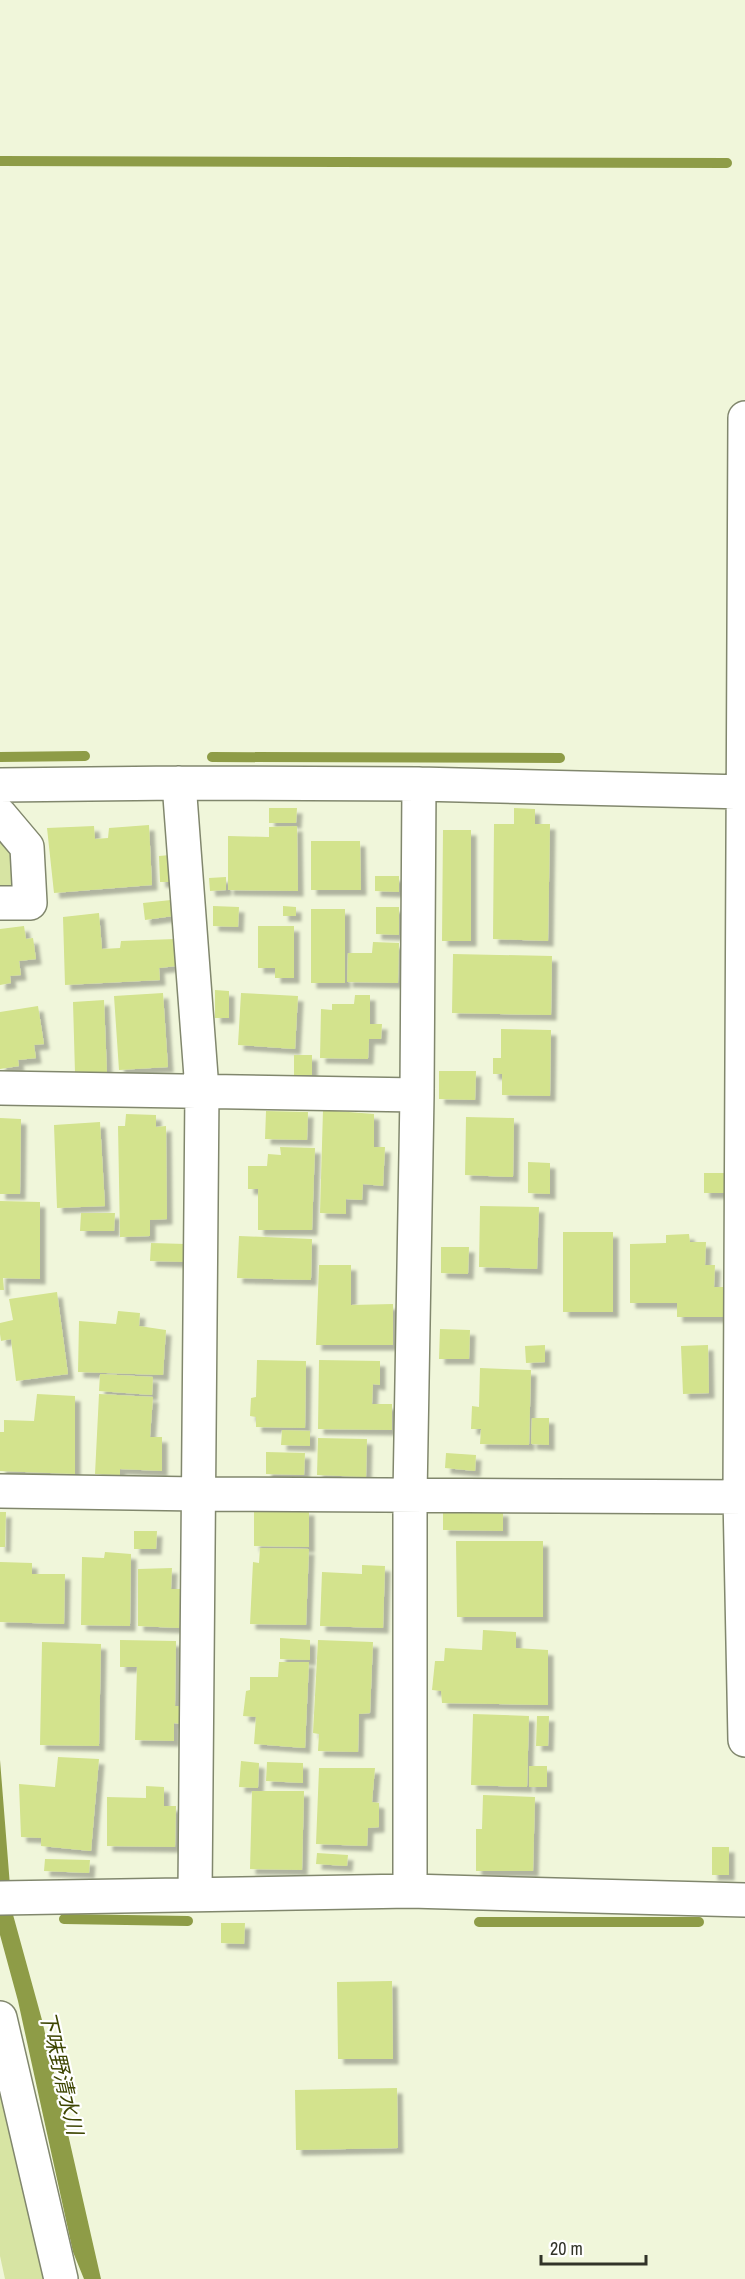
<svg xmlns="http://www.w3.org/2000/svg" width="745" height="2279" font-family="'Archivo Narrow','Noto Sans JP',sans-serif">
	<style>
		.green { fill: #d7e4a3 }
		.water { fill: #8e9c47 }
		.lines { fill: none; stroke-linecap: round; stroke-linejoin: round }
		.stream { stroke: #8e9c47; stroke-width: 10 }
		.building { fill: #d3e38d; filter: url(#shadow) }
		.minor-casing { stroke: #81876d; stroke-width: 36 }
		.minor { stroke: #fff; stroke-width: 33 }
		.labels { text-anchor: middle; stroke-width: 4.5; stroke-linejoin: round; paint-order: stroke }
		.water-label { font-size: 21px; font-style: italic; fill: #3d4501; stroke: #fff }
	</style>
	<defs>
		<filter id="shadow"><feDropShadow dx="5.5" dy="5.5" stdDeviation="1.5" flood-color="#0004"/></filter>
	</defs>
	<rect width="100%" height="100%" fill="#f0f6da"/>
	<path class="green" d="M 0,825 L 18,845 L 21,884 L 0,895 Z
		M 0,2067 L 47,2279 L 5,2279 L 0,2256 Z"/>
	<path class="water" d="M 0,1760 L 12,1911 L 42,2020 L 101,2279 L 84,2279 L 73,2252 L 18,2001 L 0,1935 Z"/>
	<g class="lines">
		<path class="stream" d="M 0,161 L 727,163
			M 0,757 L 85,756
			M 212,757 L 560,758
			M 64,1919 L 188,1921
			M 479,1922 L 699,1922"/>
	</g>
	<path class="building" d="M 269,808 L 297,808 L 296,823 L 269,823 Z
		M 514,808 L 535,809 L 535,824 L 550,824 L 548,941 L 493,939 L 494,824 L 514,824 Z
		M 149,825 L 152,885 L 54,893 L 47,828 L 94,826 L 95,839 L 108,838 L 109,828 Z
		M 297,826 L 298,891 L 228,890 L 228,836 L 269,837 L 269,827 Z
		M 443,830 L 471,830 L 471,941 L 442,941 Z
		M 311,841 L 360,841 L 361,890 L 311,890 Z
		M 170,855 L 171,882 L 160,882 L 159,856 Z
		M 375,876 L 399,876 L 399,892 L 375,891 Z
		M 226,877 L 226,890 L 210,891 L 209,878 Z
		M 171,900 L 173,916 L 145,920 L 143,903 Z
		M 213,906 L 239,907 L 238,927 L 213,926 Z
		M 283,906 L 296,907 L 296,916 L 283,916 Z
		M 376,907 L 399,907 L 399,935 L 376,934 Z
		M 311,909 L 345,909 L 345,983 L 311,983 Z
		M 99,913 L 102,949 L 120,948 L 121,941 L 175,939 L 177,966 L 159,968 L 160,980 L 65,985 L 63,917 Z
		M 24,926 L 26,939 L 33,938 L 36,959 L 19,961 L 21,975 L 10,976 L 11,983 L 0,985 L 0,929 Z
		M 258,926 L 294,926 L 294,978 L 275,978 L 275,968 L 258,968 Z
		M 373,942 L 399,943 L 398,983 L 347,982 L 348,953 L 372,953 Z
		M 453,954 L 552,956 L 551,1015 L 452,1013 Z
		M 215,990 L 229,991 L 229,1018 L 215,1018 Z
		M 163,993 L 168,1067 L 119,1070 L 114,996 Z
		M 241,993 L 298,996 L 295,1049 L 238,1045 Z
		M 355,995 L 370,995 L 370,1024 L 382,1024 L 381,1039 L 369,1039 L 368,1059 L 320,1058 L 321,1009 L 332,1010 L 332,1004 L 354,1004 Z
		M 104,1000 L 107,1073 L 75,1073 L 73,1002 Z
		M 38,1006 L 44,1044 L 34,1045 L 36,1058 L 18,1060 L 19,1066 L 0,1069 L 0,1012 Z
		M 501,1029 L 551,1030 L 550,1096 L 502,1095 L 502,1074 L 493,1074 L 493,1058 L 501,1058 Z
		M 294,1055 L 312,1055 L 312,1075 L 294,1075 Z
		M 439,1071 L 476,1071 L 475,1100 L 439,1099 Z
		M 323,1110 L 374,1114 L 374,1147 L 385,1147 L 383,1186 L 363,1184 L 362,1200 L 346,1199 L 346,1214 L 320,1213 Z
		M 266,1111 L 308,1112 L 307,1140 L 265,1139 Z
		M 126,1114 L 156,1115 L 156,1127 L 166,1126 L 167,1219 L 150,1220 L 150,1236 L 120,1237 L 118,1126 L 125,1126 Z
		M 466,1117 L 514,1118 L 513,1177 L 465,1175 Z
		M 0,1118 L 21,1119 L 20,1194 L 0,1194 Z
		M 100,1122 L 105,1206 L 57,1208 L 54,1125 Z
		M 280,1147 L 315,1148 L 312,1230 L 258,1230 L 258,1189 L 248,1189 L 248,1166 L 267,1166 L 268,1154 L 281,1155 Z
		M 528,1162 L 550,1163 L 550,1194 L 528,1193 Z
		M 704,1173 L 731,1173 L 731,1193 L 704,1193 Z
		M 0,1201 L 40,1202 L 40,1279 L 3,1278 L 4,1290 L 0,1290 Z
		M 480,1206 L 539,1207 L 537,1269 L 479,1267 Z
		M 81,1213 L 115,1213 L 114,1231 L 80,1231 Z
		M 563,1232 L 613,1232 L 613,1312 L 563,1312 Z
		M 689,1234 L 690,1242 L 706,1242 L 705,1265 L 715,1265 L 714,1287 L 728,1287 L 728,1317 L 677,1317 L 677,1303 L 630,1303 L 630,1244 L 666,1243 L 666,1235 Z
		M 239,1236 L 312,1239 L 311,1280 L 237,1278 Z
		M 151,1243 L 186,1244 L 186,1262 L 150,1261 Z
		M 441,1247 L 469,1247 L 468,1274 L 441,1273 Z
		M 319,1265 L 351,1265 L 351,1305 L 393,1304 L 393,1345 L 316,1345 Z
		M 57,1292 L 68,1374 L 16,1381 L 11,1339 L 1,1341 L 0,1334 L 0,1323 L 13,1320 L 9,1299 Z
		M 118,1311 L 140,1313 L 139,1326 L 166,1330 L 163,1375 L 78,1372 L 79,1321 L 116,1324 Z
		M 440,1329 L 470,1330 L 469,1359 L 439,1359 Z
		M 545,1345 L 545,1362 L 526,1363 L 525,1346 Z
		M 708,1345 L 709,1393 L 683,1394 L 681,1346 Z
		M 257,1360 L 306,1361 L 305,1428 L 256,1427 L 256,1417 L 250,1416 L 251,1398 L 256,1397 Z
		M 319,1360 L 380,1361 L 380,1385 L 373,1384 L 372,1404 L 392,1404 L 392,1430 L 318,1429 Z
		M 480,1368 L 531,1370 L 529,1445 L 480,1444 L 481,1429 L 471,1429 L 472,1406 L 479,1407 Z
		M 100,1374 L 153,1377 L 152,1395 L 99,1391 Z
		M 37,1394 L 75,1396 L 75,1474 L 0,1471 L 0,1432 L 4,1432 L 4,1420 L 34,1421 Z
		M 99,1394 L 153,1397 L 150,1437 L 162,1437 L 162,1471 L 120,1469 L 120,1475 L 95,1474 Z
		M 532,1418 L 549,1418 L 549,1445 L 531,1444 Z
		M 282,1430 L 310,1431 L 310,1446 L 281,1445 Z
		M 318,1438 L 367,1439 L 366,1477 L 317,1475 Z
		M 266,1452 L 305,1453 L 304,1475 L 266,1474 Z
		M 446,1453 L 476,1455 L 475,1471 L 445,1468 Z
		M 254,1510 L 309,1510 L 309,1547 L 254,1546 Z
		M 443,1510 L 503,1511 L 503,1531 L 443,1530 Z
		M 0,1512 L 6,1512 L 5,1547 L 0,1547 Z
		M 134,1531 L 157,1531 L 156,1549 L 134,1549 Z
		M 456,1541 L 543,1541 L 543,1617 L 457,1617 Z
		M 260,1548 L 309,1549 L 306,1625 L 250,1624 L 253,1562 L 259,1563 Z
		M 105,1552 L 131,1554 L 130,1626 L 81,1625 L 82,1557 L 104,1558 Z
		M 0,1562 L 32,1563 L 32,1574 L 65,1574 L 64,1624 L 0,1622 Z
		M 362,1565 L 385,1566 L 383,1628 L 320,1626 L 322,1572 L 362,1574 Z
		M 172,1568 L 171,1589 L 180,1589 L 179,1628 L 138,1626 L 138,1569 Z
		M 483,1630 L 516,1632 L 516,1648 L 548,1650 L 548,1705 L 442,1703 L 441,1691 L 432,1690 L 435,1661 L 444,1661 L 445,1648 L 482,1650 Z
		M 280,1638 L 310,1640 L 310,1660 L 280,1659 Z
		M 120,1640 L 176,1641 L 175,1706 L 181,1706 L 181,1724 L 174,1723 L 174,1741 L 135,1740 L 137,1667 L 120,1667 Z
		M 318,1640 L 373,1642 L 370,1713 L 359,1714 L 358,1752 L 318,1751 L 319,1734 L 313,1733 Z
		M 42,1642 L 101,1644 L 99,1746 L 40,1745 Z
		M 279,1662 L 309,1662 L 305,1748 L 254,1744 L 256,1717 L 243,1716 L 246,1691 L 250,1690 L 250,1677 L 278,1677 Z
		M 473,1714 L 529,1716 L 527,1787 L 471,1785 Z
		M 537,1716 L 549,1716 L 548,1746 L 536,1746 Z
		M 58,1757 L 99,1759 L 91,1851 L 41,1846 L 41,1838 L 21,1837 L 19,1784 L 55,1787 Z
		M 241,1761 L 259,1763 L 258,1788 L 239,1787 Z
		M 267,1762 L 303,1763 L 303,1783 L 266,1781 Z
		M 529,1766 L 547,1766 L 547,1787 L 529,1787 Z
		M 319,1768 L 375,1768 L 372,1802 L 379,1803 L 379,1827 L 368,1828 L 367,1846 L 316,1844 Z
		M 146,1786 L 164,1787 L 164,1806 L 176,1806 L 175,1847 L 107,1846 L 107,1797 L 146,1798 Z
		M 252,1791 L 304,1791 L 302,1870 L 250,1869 Z
		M 483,1795 L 535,1797 L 533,1871 L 476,1871 L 476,1829 L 482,1829 Z
		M 712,1847 L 729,1847 L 729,1875 L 712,1875 Z
		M 317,1853 L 348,1855 L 347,1866 L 316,1864 Z
		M 45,1859 L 90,1860 L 89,1873 L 44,1871 Z
		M 221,1923 L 245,1923 L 244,1944 L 221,1943 Z
		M 392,1981 L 393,2059 L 338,2059 L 337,1982 Z
		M 397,2088 L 398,2148 L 296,2150 L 295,2090 Z"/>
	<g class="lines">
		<g class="minor-casing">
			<path id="minor" d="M 745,418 L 740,1496 L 745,1740
				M 179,783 L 202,1090 L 195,1894
				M 0,785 L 179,783 L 419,784 L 745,792
				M 0,815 L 27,847 L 30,903 L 0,903
				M 0,1088 L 417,1095
				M 0,1491 L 199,1494 L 745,1497
				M 410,1891 L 410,1496 L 417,1095 L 419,784
				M 0,1898 L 410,1891 L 745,1900
				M 0,2018 L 61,2279"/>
		</g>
		<use href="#minor" class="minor"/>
	</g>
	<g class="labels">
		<g class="water-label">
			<text transform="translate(61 2073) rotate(77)" y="7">下味野清水川</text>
		</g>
	</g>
	<path d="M541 2255v9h105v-9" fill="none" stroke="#313328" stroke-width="3"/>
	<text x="550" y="2255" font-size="18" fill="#313328" stroke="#ffffff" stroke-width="4.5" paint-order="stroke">20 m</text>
</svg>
